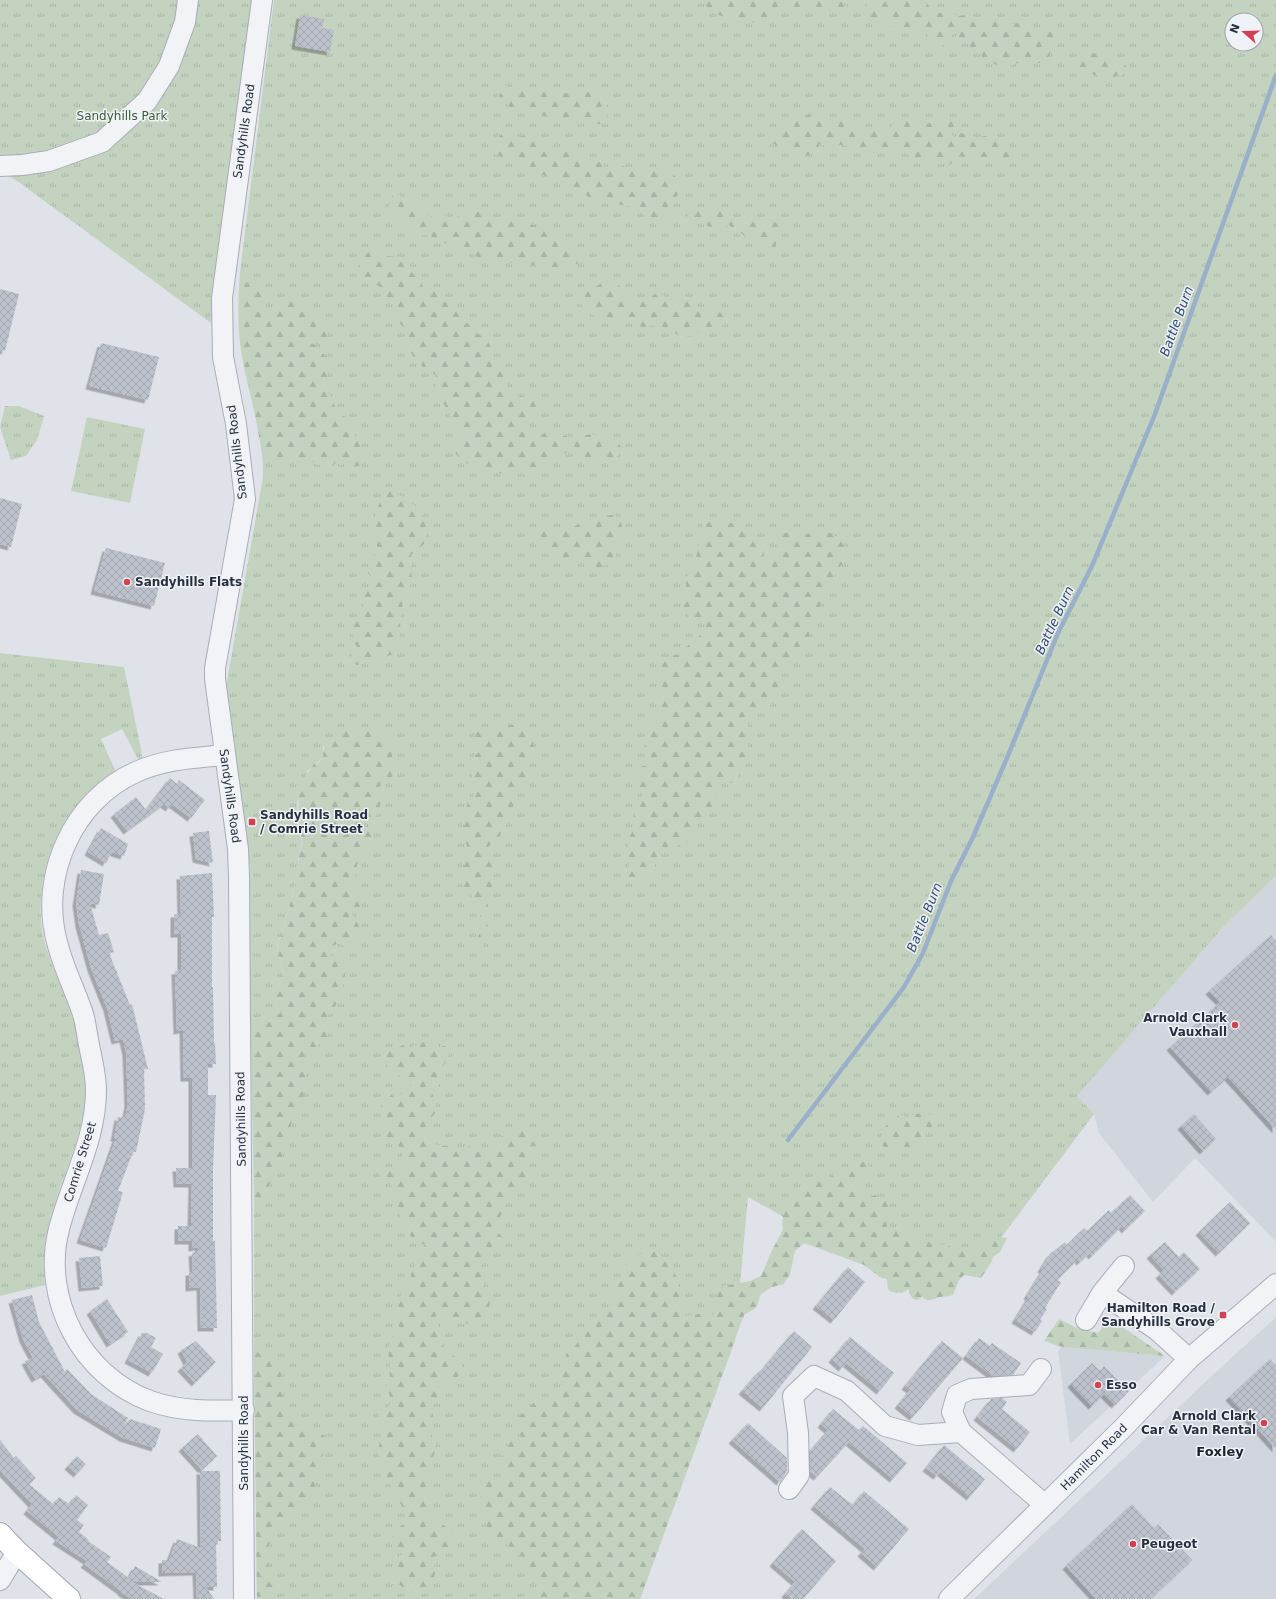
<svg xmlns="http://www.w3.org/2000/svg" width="1276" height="1599" font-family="'DejaVu Sans',sans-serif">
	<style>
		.built { fill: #d1d5de }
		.grass { fill: url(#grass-tufts); fill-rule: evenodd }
		.forest { fill: url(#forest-firs) }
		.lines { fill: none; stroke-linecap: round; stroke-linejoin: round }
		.stream { stroke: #9aafc9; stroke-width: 4.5 }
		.building { fill: url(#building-cross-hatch); filter: url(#shadow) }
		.minor-casing { stroke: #a8adb6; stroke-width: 22 }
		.major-casing { stroke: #9ea6b4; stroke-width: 24 }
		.minor { stroke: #f2f3f7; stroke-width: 20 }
		.major { stroke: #fff; stroke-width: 22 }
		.poi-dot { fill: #d04252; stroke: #eff2f6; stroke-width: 1.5 }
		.labels { text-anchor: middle; stroke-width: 3; stroke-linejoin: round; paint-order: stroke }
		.park-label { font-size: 12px; fill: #3b5c35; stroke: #eff2f6 }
		.street-label { font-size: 12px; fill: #283040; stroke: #eff2f6 }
		.poi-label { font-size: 12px; font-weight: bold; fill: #283040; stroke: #eff2f6; text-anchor: start }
		.water-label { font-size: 13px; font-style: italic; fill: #314d74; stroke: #eff2f6 }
		.neighbourhood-label { font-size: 13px; font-weight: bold; fill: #1a2131; stroke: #eff2f6 }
	</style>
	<defs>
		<pattern id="grass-tufts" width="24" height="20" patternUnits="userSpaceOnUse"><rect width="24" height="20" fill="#c4d3c0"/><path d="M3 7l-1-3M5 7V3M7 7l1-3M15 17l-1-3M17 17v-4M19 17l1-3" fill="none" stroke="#a8b5a6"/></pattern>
		<pattern id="forest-firs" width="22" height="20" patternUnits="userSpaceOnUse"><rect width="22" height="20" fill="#c4d3c0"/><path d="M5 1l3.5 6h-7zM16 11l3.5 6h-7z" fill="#a8b5a6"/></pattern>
		<pattern id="building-cross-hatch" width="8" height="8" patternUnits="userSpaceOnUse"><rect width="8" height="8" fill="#bcc1cb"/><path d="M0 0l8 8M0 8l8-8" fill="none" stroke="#a2a6af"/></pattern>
		<filter id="shadow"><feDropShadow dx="-3.5" dy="3.5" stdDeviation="0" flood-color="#0004"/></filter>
	</defs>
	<rect width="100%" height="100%" fill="#dfe3e9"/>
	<path class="built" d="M 1276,876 L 1276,1242 L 1195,1158 L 1153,1202 L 1099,1133 L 1094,1114 L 1076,1096 L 1225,925 Z
		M 1276,1317 L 1276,1599 L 974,1599 L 1216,1372 Z
		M 1062,1347 L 1165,1356 L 1070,1444 L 1058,1351 Z"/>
	<path class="grass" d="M 0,0 L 253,0 L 211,323 L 20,183 L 0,171 Z
		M 274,0 L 1276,0 L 1276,876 L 1225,925 L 1077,1096 L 1094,1114 L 982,1263 L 830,1243 L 748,1197 L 735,1341 L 640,1599 L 257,1599 L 254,1350 L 254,1176 L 336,739 L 323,747 L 323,758 L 308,770 L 297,804 L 299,832 L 302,842 L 299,852 L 298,861 L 301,874 L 299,883 L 294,887 L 283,932 L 277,942 L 279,955 L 284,977 C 273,990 271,999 281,1014 L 271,1019 L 267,1024 L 256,1016 L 250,1016 L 250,867 L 226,687 L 263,477 C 264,437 249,397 242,357 C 237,329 238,300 240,272 ZM 1232,20 L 1256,20 L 1256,44 L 1232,44 Z
		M 5,406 L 19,406 L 44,416 L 37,440 L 26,456 L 11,460 L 0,427 Z
		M 87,417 L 145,429 L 130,503 L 71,491 Z
		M 0,653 L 124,667 L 143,759 L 139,761 L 122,729 L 101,739 L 116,772 C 102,786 81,803 68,819 C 45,848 35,904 44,940 C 49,957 55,973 62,989 C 74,1019 87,1057 86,1091 C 84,1141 56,1185 47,1234 C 43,1251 43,1268 45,1285 L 0,1296 Z"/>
	<path class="forest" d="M 700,0 L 841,0 L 846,7 L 840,13 C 830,12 819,9 809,8 C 805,7 804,10 800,10 C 795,11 787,11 782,9 L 766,21 C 756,21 754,23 745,24 C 732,25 731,18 722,16 C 714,13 706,11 705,1 Z
		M 888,0 C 901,0 912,0 925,0 L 930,8 L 930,13 L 952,13 L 957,16 L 965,15 L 968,18 L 1005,21 L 1012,24 L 1017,23 L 1027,25 L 1032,31 L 1040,31 L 1043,26 L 1050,23 L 1061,31 L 1063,37 L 1057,45 L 1052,46 L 1050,55 L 1044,63 L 1034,63 L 1026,67 L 1017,63 L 1009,66 L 997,65 L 984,59 L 980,54 L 974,51 L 968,44 L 958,38 L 956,32 C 947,38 947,48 935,49 C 930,44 930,39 926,33 L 912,31 L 907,28 L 898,28 L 889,26 L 885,21 L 877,19 L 871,21 L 867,19 L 865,8 L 868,3 L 873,1 L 883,3 Z
		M 1105,49 L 1110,51 L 1113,59 C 1120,59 1122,60 1126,66 L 1121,76 L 1116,76 C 1109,84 1101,85 1096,75 L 1089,73 L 1085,69 L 1082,71 L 1074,65 C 1074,51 1084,49 1096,54 Z
		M 506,85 L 515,89 L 525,87 L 538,91 L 541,90 L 545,93 L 575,93 L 579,95 L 595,90 L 600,92 L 608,101 L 608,104 L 605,108 L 608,111 C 609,123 598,128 589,121 L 584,124 C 577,122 567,122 561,118 C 556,119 537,114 533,112 L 528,113 C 523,110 518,111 512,108 C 508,106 507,102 502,100 L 500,96 L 501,87 Z
		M 809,115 C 822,116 821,119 827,129 C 839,118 846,114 857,129 L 881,128 L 889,132 C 897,112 911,117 927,124 L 947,116 L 957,119 L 955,129 L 947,133 L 955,137 L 960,133 L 966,134 L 969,139 L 991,135 L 998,139 L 999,144 L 1005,149 L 1009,149 L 1016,153 L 1015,161 L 1006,163 L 999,159 L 981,161 L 969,160 L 960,156 L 957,160 L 949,165 L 912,158 L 903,150 L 882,148 C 869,157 865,152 853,148 C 847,145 840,146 834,143 L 827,146 L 819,144 C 809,166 787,154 773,143 L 771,140 L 773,136 L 771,132 L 775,127 L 780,128 L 784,132 L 792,120 L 799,117 Z
		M 501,135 L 512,136 L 517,138 C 530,133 526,138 536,140 C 545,142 550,142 556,150 L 580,155 L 586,159 L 598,161 L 604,165 L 603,170 L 609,171 L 624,166 L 631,169 L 637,167 L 644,170 L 649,167 C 663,170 674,171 682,184 L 679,194 L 672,201 L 674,208 L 670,218 L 662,221 L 653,220 L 646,217 L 633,207 L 616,204 L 610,202 L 600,202 L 593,200 L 581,192 L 575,191 L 573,186 L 567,187 L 561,183 L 557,179 L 551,178 L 522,166 C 518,162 502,156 495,155 L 493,150 L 494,144 Z
		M 393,194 L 397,194 L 410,203 L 413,201 C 422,205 423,215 433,217 C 437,218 442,216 446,215 L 453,220 L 459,216 L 460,210 L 463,208 L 479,212 L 488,218 L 510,221 L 519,225 L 527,223 L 545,229 L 553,238 L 562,239 C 563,241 564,243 566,245 C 574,251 578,242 585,255 L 583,260 L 579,264 L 570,263 L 564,267 L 556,268 L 523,264 L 519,261 L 514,263 L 505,262 L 500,260 L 495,260 L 486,257 L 478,257 L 463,248 L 440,242 L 431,236 L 418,234 L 411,230 L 408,224 L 398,219 L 396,215 C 390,213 388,210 390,203 L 392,201 L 391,198 Z
		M 697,207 L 702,207 L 703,210 C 711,209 717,212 724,207 L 728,208 L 733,215 L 734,221 C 745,220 749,223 758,222 L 762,231 L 766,229 L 767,225 L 775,222 L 782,225 L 784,228 L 781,235 L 777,237 L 776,244 L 772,249 C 763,251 757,249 754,239 C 744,239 743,234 737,228 L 734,229 L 729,225 L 720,231 L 691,219 L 687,217 L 687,214 L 692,212 L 693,208 Z
		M 371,252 L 382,253 L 387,256 C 402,258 408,252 412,273 C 420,277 421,280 423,288 L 432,289 L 446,302 L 454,305 L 459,311 L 458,315 C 465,323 473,325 478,334 C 490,336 494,355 493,365 L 507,369 L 507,389 C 516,398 529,396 542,401 C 542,418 534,420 519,422 L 523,427 L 523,433 L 533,437 L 552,431 L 568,437 L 576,437 L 592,434 L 599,436 L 601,439 L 609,444 L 615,442 L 619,443 L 621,448 L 618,456 L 614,458 L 603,456 L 599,462 C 595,462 593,461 590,460 C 581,458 576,459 570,450 L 563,455 L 554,455 L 545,458 C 544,461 541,466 538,469 C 534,473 515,473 510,470 L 504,474 L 499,473 L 495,469 L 484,470 L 475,465 L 465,463 L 456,454 C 456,446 459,441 467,441 C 460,436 454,429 452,421 C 451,418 451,414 450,412 C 438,397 435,395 436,375 C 418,366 404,350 407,329 C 398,324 393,317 398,306 C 387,302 380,298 379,286 L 369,283 L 360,276 C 357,264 358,255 371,252 Z
		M 611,279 C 618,282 620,284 620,292 L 628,296 L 628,300 L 642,298 L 647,300 L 655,294 L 661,294 L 674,302 C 685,298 690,302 699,308 L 704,307 L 711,311 L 721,313 L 726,319 C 722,330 710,335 699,331 C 690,340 678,337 669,329 L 660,329 L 652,325 L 649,327 C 643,327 638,327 633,323 C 626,323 621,323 615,319 L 612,321 C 602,321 592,316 587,308 L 584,308 L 581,304 C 579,299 582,290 584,285 C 589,281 593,282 597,286 L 606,280 Z
		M 240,281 L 254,284 L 260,294 L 264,296 L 265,299 L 263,305 C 267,307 269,308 273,307 L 276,301 L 299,299 C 305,305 322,317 324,325 L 328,326 L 328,333 L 323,341 L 314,337 L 311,339 L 311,343 L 316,346 L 326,357 L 325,361 C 330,370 330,373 324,383 L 326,384 L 326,390 L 331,396 L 336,410 L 348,419 L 350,426 L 356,432 L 355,437 L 360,443 L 361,449 L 365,451 L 364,461 L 360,466 L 353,467 L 346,463 L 341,465 L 336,462 L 333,466 L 318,465 L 313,462 L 307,464 L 296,457 C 292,459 266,456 262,454 L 253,401 L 243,356 L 239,319 Z
		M 390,491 L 410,500 L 413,505 L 423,509 L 422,519 L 429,525 L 424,544 L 411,555 C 412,564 410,573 413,581 L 403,598 L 402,613 L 399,621 C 403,627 397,647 395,654 C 381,656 382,664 366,659 L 361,664 L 357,665 L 351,663 L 351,653 L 358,647 C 351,643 351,624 355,619 C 357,617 360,616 361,615 L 360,613 L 363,606 L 361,598 C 367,590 371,586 380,582 L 370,576 L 368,573 C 370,568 377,549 377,546 C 377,543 375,540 374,537 C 373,521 376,500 390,491 Z
		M 610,515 L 614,515 L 620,520 C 624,530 624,541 615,549 L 616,556 L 615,561 L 611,564 L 600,567 L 593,567 L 583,562 L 561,563 L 551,559 L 540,538 L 543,531 L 547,529 L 557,530 L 574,527 L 583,521 L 592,520 Z
		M 719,521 C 737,522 758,531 766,549 L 761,558 L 760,568 L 762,565 L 774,559 L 774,551 L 779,544 L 781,536 C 787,529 796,533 804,534 C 815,535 821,526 834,535 C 841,539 843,546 849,550 C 848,563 843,561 837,571 C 836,574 835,577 834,580 C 832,584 828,588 825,593 C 822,599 823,605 817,609 L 814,622 L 807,641 L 796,653 L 787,667 L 779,674 L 780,679 L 772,704 L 768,707 L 754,711 L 750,715 L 743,717 L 740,719 L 747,724 L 750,733 L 747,741 L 749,748 L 737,779 L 733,783 L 730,783 L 725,781 L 721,782 L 709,814 L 704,818 L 693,821 L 695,833 L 692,840 L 675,847 L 668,847 C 665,851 659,853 657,857 C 655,859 656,863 655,866 C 651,873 629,895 626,876 C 626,872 629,868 629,864 C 629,846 625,844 635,826 C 633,812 631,804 644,794 L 637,789 L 636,772 L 642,766 L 647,766 L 654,762 C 646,756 640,748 649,739 C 644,729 650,721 660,718 L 657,703 L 660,669 L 663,662 L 668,658 L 674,655 L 680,654 L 684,649 L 706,630 L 705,622 L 690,618 L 683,609 L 686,589 L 686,581 L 688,574 L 695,564 L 699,542 L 703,535 L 702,527 L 704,523 Z
		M 503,724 L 513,725 L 517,727 L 524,727 L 532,733 L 534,747 L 522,766 L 527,773 C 525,780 523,782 516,786 C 515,814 504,836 482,852 L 493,866 L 494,875 L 493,884 L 487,898 L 487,905 L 484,941 L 483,946 L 480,948 L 477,946 C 476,940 478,936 481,931 C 477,920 483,915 479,905 C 476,898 470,896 466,891 C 457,881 464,863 470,853 C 460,832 464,822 468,800 L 474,796 L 472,773 L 472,761 L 480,750 L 473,744 L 474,736 L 478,731 L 493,731 L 498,726 Z
		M 368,727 L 381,731 L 392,743 L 392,761 L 395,769 L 392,777 L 381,779 L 380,788 L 384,791 L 385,798 L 380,805 L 380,810 L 375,817 L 368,817 L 362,818 C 361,830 364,829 373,835 L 374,842 L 370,849 L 361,851 C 356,863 356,877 353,890 L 358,895 L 362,902 L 358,909 L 351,913 L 356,919 L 360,930 L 353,944 L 345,947 L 339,943 L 330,947 L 332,958 L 339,962 L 344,962 L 346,965 C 345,984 341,1001 328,1016 L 332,1023 L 328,1035 L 319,1044 L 319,1053 L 312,1061 L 307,1059 L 305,1056 L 298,1059 L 301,1062 L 307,1072 L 304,1085 L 305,1089 L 303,1099 L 296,1116 L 290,1126 L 288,1140 L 282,1149 L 282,1158 L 279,1166 L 279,1170 L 269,1185 L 268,1190 L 259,1199 L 254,1196 L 250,1016 L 256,1016 L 267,1024 L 276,1014 L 281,1014 C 270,998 273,991 284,977 L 279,955 L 277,942 L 283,932 L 294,887 L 299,883 C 301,872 297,862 299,852 C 300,848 303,844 302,840 C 297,812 294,787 314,764 L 317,764 L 323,758 C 323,747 325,743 333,736 C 335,735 338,731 340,730 C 350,726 356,734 368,727 Z
		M 431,1041 L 437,1043 L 439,1047 L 445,1046 L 449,1052 L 448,1060 L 440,1068 C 440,1079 442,1087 432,1093 C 438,1106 439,1115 425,1121 L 430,1129 L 429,1137 L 437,1145 L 449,1146 L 455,1149 L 472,1146 L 492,1149 C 498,1132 522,1122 538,1132 L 538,1139 L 534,1146 L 530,1145 C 528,1157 529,1188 517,1194 C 515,1195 511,1195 508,1196 L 503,1213 L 489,1229 C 497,1233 502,1234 505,1243 L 494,1250 L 484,1250 L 487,1261 L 475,1270 L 481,1273 L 485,1278 L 483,1287 L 490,1294 C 491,1315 482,1326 459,1323 C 451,1322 443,1317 435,1316 C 439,1327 447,1340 442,1351 C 452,1353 457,1357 462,1365 C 461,1378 453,1383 441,1382 L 437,1397 L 432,1405 L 433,1415 L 432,1436 L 435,1443 L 435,1451 L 428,1475 L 430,1521 C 442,1523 455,1528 452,1543 C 451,1547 448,1552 445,1553 C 441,1555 436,1556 432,1557 C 434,1562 435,1567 435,1572 C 435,1584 423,1595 412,1592 C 405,1590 400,1585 395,1581 C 393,1567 393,1564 402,1553 L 395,1549 L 390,1542 L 396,1530 L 409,1519 L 384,1474 L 384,1464 L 379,1455 L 379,1445 L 383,1428 L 378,1419 L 379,1415 L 392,1403 C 390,1393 384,1389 387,1379 L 390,1377 C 389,1371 390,1367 390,1361 C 390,1358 388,1355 388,1352 C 389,1343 393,1334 399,1328 L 398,1314 L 399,1302 L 401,1294 L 411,1283 L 411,1274 L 425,1245 L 413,1240 L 409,1234 L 408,1228 L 403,1223 L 397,1209 L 391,1184 L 381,1178 L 379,1174 L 382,1170 C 391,1167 397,1168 406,1170 C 402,1161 399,1157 407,1149 L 389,1143 L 385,1138 L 385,1128 L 388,1120 L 382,1113 L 381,1105 L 392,1094 L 402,1094 L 411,1091 L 410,1082 C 399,1077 392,1072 384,1062 L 385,1053 L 403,1045 L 411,1047 L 424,1042 Z
		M 922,1113 L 931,1114 L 935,1118 C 934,1127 931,1131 924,1136 L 922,1145 L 917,1150 L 909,1149 L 902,1145 C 895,1148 889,1149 882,1146 C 878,1132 889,1118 902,1115 L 909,1119 L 916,1114 Z
		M 854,1161 L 862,1161 L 869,1165 L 869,1171 L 865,1178 L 859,1180 L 855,1193 L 863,1195 L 866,1198 L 875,1195 L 887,1201 L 891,1208 L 890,1213 L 885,1218 L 888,1229 L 896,1227 L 918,1240 L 952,1247 L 977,1250 L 998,1237 L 1007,1238 L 1000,1252 L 993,1257 L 991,1263 L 981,1278 L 964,1275 L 959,1280 L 953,1295 C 948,1297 945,1296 940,1297 C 933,1299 928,1303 922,1297 L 917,1300 L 913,1299 L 909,1293 L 909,1289 L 902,1293 L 891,1292 L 888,1289 L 887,1279 L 881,1278 L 864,1265 L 804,1243 L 795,1251 L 790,1274 L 784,1284 L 772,1287 L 761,1294 L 756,1308 L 744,1315 L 640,1599 L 531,1599 L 530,1597 L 540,1592 L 553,1587 L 543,1584 L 535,1584 C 526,1573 528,1569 533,1556 L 526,1557 L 518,1555 C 511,1544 505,1543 493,1540 C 485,1525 478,1499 482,1483 L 490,1478 L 508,1482 L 500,1460 L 511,1437 L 520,1439 L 526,1443 L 516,1429 L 520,1416 L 538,1399 L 552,1395 L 561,1388 L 561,1377 L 567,1362 L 566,1354 L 574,1348 L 593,1319 L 604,1322 L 623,1269 L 631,1259 L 648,1250 L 655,1252 L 664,1258 L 677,1277 L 681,1304 L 685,1316 L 706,1313 L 715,1315 L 715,1298 L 723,1286 L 750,1281 L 761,1276 L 772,1250 L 783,1230 C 780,1216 785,1205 799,1201 C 804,1181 811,1179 831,1178 L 833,1173 L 849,1168 Z
		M 1109,1318 L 1165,1356 L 1062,1347 L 1044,1341 L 1059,1319 L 1077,1328 L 1098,1333 Z
		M 254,1350 L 278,1366 L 281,1375 L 281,1389 L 290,1416 L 297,1425 L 316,1431 L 325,1436 L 326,1442 L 313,1491 L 301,1505 L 300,1511 L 296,1516 L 288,1519 L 278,1518 L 276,1514 L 272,1512 C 268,1518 271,1527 273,1534 L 265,1554 L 269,1559 L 268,1567 L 269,1582 L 275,1588 L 278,1599 L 257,1599 Z"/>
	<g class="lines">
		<path class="stream" d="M 788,1140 L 904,987 L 923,953 L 951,881 L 973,837 L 1007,758 L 1058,633 L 1092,566 L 1155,414 L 1276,75"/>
	</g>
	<path class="building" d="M 300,15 L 324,19 L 322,28 L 334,30 L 330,52 L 295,46 Z
		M 0,289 L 19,294 L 5,351 L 0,350 Z
		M 101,343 L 159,357 L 148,400 L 89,386 Z
		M 0,498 L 22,504 L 11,547 L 0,544 Z
		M 106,548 L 165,563 L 154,606 L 94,591 Z
		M 170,778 L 177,784 L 179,780 L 205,800 L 191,818 L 172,804 L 169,808 L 164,804 L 127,831 L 114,814 L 136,797 L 146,810 Z
		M 101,828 L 128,844 L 124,856 L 112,852 L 106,863 L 88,852 Z
		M 209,831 L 213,863 L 196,859 L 193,833 Z
		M 81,870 L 104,874 L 99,905 L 90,903 L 99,935 L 108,933 L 114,952 L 109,953 L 130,1005 L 132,1004 L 148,1069 L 144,1069 L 145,1109 L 136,1152 L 133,1152 L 118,1191 L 123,1192 L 106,1248 L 80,1240 L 116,1138 L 114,1138 L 118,1117 L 125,1118 L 128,1104 L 126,1052 L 123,1039 L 115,1041 L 107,1008 L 91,968 L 79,924 L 76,903 Z
		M 212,873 L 214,917 L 212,917 L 212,988 L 213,987 L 214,1043 L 215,1043 L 216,1064 L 208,1064 L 208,1095 L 216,1095 L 213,1170 L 213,1241 L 215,1241 L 217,1328 L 201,1328 L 200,1287 L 189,1288 L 189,1272 L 193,1272 L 192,1253 L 199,1251 L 198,1247 L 192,1248 L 192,1241 L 178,1241 L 178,1226 L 191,1226 L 192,1184 L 177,1184 L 176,1168 L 192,1168 L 192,1078 L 184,1078 L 183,1030 L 177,1031 L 175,971 L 181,970 L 181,934 L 174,934 L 174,914 L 181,914 L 180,876 Z
		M 1271,935 L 1276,941 L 1276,1130 L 1228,1077 L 1211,1092 L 1170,1047 L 1220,1002 L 1209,991 Z
		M 1194,1114 L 1216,1139 L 1203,1151 L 1181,1126 Z
		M 1130,1195 L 1145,1211 L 1125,1230 L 1122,1226 L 1092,1256 L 1090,1253 L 1080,1262 L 1078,1259 L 1057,1280 L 1061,1282 L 1045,1308 L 1047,1309 L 1040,1320 L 1042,1321 L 1035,1332 L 1015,1320 L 1029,1297 L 1027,1296 L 1043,1270 L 1041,1269 L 1050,1254 L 1065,1242 L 1067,1245 L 1084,1228 L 1087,1231 L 1109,1210 L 1111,1213 Z
		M 1230,1202 L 1250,1223 L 1219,1253 L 1199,1232 Z
		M 1165,1242 L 1179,1257 L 1184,1252 L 1200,1269 L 1175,1292 L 1159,1275 L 1164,1270 L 1150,1255 Z
		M 100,1256 L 103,1286 L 82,1288 L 79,1258 Z
		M 848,1267 L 865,1282 L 834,1320 L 816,1306 Z
		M 32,1295 L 39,1322 L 65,1372 L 67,1369 L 91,1394 L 128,1418 L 124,1425 L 130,1419 L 161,1429 L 155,1448 L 123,1438 L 77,1410 L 44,1374 L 35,1379 L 25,1361 L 33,1358 L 23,1339 L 12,1300 Z
		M 107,1299 L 128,1332 L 110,1344 L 90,1311 Z
		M 794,1331 L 812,1347 L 763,1408 L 742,1391 L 759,1371 L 760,1372 Z
		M 142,1333 L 147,1333 L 156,1338 L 151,1347 L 163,1354 L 152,1373 L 128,1360 Z
		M 850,1337 L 894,1373 L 880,1391 L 846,1363 L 842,1368 L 832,1359 Z
		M 979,1338 L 990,1346 L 992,1343 L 1021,1363 L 1013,1375 L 993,1376 L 966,1356 Z
		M 196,1341 L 216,1362 L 195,1383 L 181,1368 L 187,1362 L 181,1350 Z
		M 942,1341 L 963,1358 L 913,1417 L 898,1405 L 910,1390 L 905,1386 Z
		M 1270,1359 L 1276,1365 L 1276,1449 L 1229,1397 Z
		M 1092,1363 L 1100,1371 L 1104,1366 L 1129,1391 L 1115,1405 L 1104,1394 L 1092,1406 L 1071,1384 Z
		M 1002,1398 L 1007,1402 L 1002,1409 L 1030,1432 L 1017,1449 L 977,1417 L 991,1399 Z
		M 833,1409 L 859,1430 L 863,1426 L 907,1463 L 893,1479 L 849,1442 L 817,1477 L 810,1471 L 810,1451 L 828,1430 L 821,1424 Z
		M 748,1423 L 787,1458 L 787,1471 L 780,1482 L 732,1440 Z
		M 198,1434 L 217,1456 L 202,1470 L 182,1448 Z
		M 0,1440 L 14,1458 L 16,1456 L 36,1478 L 29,1484 L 53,1504 L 59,1497 L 69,1504 L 76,1495 L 88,1505 L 77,1520 L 84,1525 L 79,1532 L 89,1540 L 88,1541 L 111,1557 L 107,1562 L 129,1578 L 135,1566 L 162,1582 L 132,1582 L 164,1599 L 132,1599 L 121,1592 L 121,1591 L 84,1564 L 87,1561 L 56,1541 L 59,1537 L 27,1511 L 32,1504 L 0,1470 Z
		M 944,1445 L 985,1479 L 970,1497 L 940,1472 L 937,1476 L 926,1468 Z
		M 77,1456 L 86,1464 L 77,1474 L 68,1466 Z
		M 200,1471 L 220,1471 L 221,1541 L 216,1541 L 217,1587 L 206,1587 L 214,1599 L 197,1599 L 196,1572 L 162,1573 L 162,1560 L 169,1560 L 177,1539 L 201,1548 Z
		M 830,1487 L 853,1505 L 864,1491 L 909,1529 L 877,1567 L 861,1553 L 865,1549 L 814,1506 Z
		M 1132,1504 L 1154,1528 L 1158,1524 L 1192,1560 L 1151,1599 L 1096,1599 L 1066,1566 Z
		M 802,1529 L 836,1561 L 803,1599 L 792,1599 L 785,1594 L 795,1582 L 773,1563 Z"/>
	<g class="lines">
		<g class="minor-casing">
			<path id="minor" d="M 0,166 L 22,165 L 49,161 L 102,142 L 147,101 L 169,66 L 185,22 L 188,0
				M 225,755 C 194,758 165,759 136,772 C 73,800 39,876 57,942 C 63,967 75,990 83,1014 C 86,1024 87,1035 89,1045 C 92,1060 96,1075 96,1090 C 96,1140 71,1182 59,1229 C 41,1299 82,1376 150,1401 C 181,1412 212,1411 244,1410
				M 1102,1293 L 1157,1330 L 1189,1359
				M 1086,1320 L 1102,1293 L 1124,1266
				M 961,1432 L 952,1412 L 957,1395 L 971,1389 L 1029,1385 L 1041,1369
				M 789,1489 L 799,1475 L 798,1433 L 793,1396 L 814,1376 L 847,1391 L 885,1426 L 918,1435 L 961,1432 L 1045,1505
				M 0,1580 L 17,1552
				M 244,1599 L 239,877 L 238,849 L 215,679 L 215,668 L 245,499 L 236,424 L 223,357 L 222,298 L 262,0
				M 949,1599 L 1124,1427 L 1189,1359 L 1276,1284"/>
		</g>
		<g class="major-casing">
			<path id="major" d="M 0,1534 L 17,1552 L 69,1599"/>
		</g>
		<use href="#minor" class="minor"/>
		<use href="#major" class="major"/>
	</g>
	<g class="poi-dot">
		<circle cx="127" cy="582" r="4"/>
		<rect x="248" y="818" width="8" height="8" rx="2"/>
		<circle cx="1235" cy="1025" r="4"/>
		<rect x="1219" y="1311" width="8" height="8" rx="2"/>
		<circle cx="1098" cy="1385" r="4"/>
		<circle cx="1264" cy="1423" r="4"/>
		<circle cx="1133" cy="1544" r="4"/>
	</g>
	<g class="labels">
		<g class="park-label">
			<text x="122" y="120">Sandyhills Park</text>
		</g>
		<g class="street-label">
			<text transform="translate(244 131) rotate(-82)" y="4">Sandyhills Road</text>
			<text transform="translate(237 452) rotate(-97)" y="4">Sandyhills Road</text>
			<text transform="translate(230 796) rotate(82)" y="4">Sandyhills Road</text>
			<text transform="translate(241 1119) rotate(-91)" y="4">Sandyhills Road</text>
			<text transform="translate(80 1162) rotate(-73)" y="4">Comrie Street</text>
			<text transform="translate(244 1443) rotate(-90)" y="4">Sandyhills Road</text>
			<text transform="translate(1094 1457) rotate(-45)" y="4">Hamilton Road</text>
		</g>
		<g class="poi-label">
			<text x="135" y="586">Sandyhills Flats</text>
			<text x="260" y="819">Sandyhills Road<tspan x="260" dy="14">/ Comrie Street</tspan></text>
			<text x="1227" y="1022" text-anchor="end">Arnold Clark<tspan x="1227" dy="14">Vauxhall</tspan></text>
			<text x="1215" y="1312" text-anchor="end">Hamilton Road /<tspan x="1215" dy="14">Sandyhills Grove</tspan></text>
			<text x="1106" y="1389">Esso</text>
			<text x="1256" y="1420" text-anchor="end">Arnold Clark<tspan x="1256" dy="14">Car &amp; Van Rental</tspan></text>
			<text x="1141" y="1548">Peugeot</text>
		</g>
		<g class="water-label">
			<text transform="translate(1176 321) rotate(-70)" y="5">Battle Burn</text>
			<text transform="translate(1054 620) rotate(-65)" y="5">Battle Burn</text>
			<text transform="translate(924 917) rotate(-68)" y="5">Battle Burn</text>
		</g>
		<g class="neighbourhood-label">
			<text x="1220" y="1456">Foxley</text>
		</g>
	</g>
	<g transform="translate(1244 32) rotate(290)"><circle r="19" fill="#eff2f6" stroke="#9fa4ad"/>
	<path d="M0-3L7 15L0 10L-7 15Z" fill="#d04252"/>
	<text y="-6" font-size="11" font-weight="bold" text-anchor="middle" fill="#283040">N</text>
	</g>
</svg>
